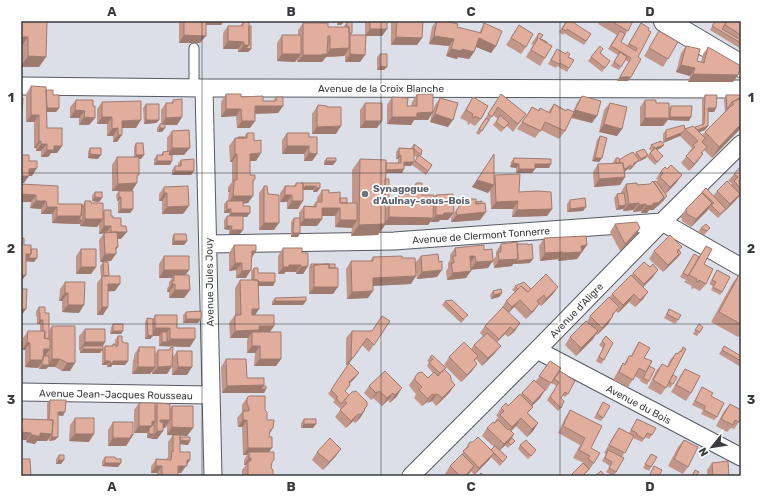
<svg xmlns="http://www.w3.org/2000/svg" width="762" height="497" font-family="Rubik,sans-serif">
	<style>
		.lines { fill: none; stroke-linecap: round; stroke-linejoin: round }
		.lane-casing { stroke: #585a62; stroke-width: 11 }
		.street-casing { stroke: #585a62; stroke-width: 19 }
		.secondary-casing { stroke: #585a62; stroke-width: 24 }
		.lane { stroke: #fff; stroke-width: 9 }
		.street { stroke: #fff; stroke-width: 17 }
		.secondary { stroke: #fff; stroke-width: 22 }
		.wall { fill: #c29688 }
		.shaded-wall { fill: #9e7a6f }
		.building { fill: #e1ae9e; stroke: #9e7a6f }
		.grid { fill: none; stroke: #3a3b3f; stroke-width: 1; stroke-opacity: 0.55 }
		.worship-dot { fill: #6b7280; stroke: #fff; stroke-width: 1.5 }
		.labels { text-anchor: middle; stroke-width: 3.5; stroke-linejoin: round; paint-order: stroke }
		.street-label { font-size: 10px; fill: #3a3b3f; stroke: #fff }
		.worship-label { font-size: 10px; font-weight: bold; fill: #5b616d; stroke: #fff; text-anchor: start }
		.neatline { fill: none; stroke: #3a3b3f; stroke-width: 1.5 }
		.grid-label { font-size: 13px; text-anchor: middle; font-weight: bold; fill: #3a3b3f }
	</style>
	<rect width="100%" height="100%" fill="#dcdee8"/>
	<g class="lines">
		<g class="lane-casing">
			<path id="lane" d="M 194,88 L 194,48"/>
		</g>
		<g class="street-casing">
			<path id="street" d="M 21,86 L 204,88 L 741,89
				M 204,88 L 213,476
				M 208,244 L 394,241 L 662,222 L 741,267
				M 537,350 L 741,457
				M 21,392 L 210,395
				M 411,476 L 537,350 L 662,222 L 741,144"/>
		</g>
		<g class="secondary-casing">
			<path id="secondary" d="M 665,21 L 741,66"/>
		</g>
		<use href="#lane" class="lane"/>
		<use href="#street" class="street"/>
		<use href="#secondary" class="secondary"/>
	</g>
	<path class="wall" d="M 21,21 L 46,57 L 39,67 L 21,67 Z
		M 179,21 L 224,21 L 221,25 L 206,25 L 200,43 L 179,43 Z
		M 337,21 L 344,21 L 344,22 L 341,25 L 337,25 Z
		M 365,21 L 387,21 L 387,29 L 382,36 L 366,36 L 365,55 L 360,62 L 345,62 L 345,55 L 344,56 L 326,57 L 322,62 L 297,62 L 297,59 L 295,62 L 277,61 L 277,43 L 282,35 L 298,35 L 298,30 L 303,23 L 328,27 L 344,27 L 344,26 L 347,22 L 352,33 L 351,35 L 365,35 Z
		M 391,21 L 423,21 L 422,38 L 417,45 L 391,45 Z
		M 436,21 L 444,21 L 457,27 L 479,33 L 484,23 L 496,46 L 491,53 L 476,47 L 474,52 L 469,59 L 458,57 L 457,59 L 446,56 L 449,46 L 429,44 L 432,27 Z
		M 566,21 L 591,34 L 584,45 L 564,33 L 563,35 L 559,32 Z
		M 600,21 L 633,21 L 621,42 L 627,46 L 641,23 L 638,57 L 628,81 L 617,81 L 629,62 L 625,60 L 619,70 L 611,66 L 618,55 L 608,49 L 617,35 L 598,24 Z
		M 715,21 L 741,21 L 741,49 L 710,30 Z
		M 243,22 L 251,49 L 248,52 L 238,52 L 238,49 L 223,49 L 223,33 L 228,26 L 240,26 Z
		M 519,25 L 526,47 L 521,54 L 506,45 Z
		M 659,31 L 668,59 L 663,67 L 644,56 Z
		M 539,33 L 545,58 L 540,66 L 526,57 L 533,45 L 531,44 Z
		M 686,46 L 697,61 L 701,62 L 703,54 L 708,47 L 738,75 L 733,82 L 688,82 L 690,76 L 676,72 L 681,53 Z
		M 557,49 L 568,57 L 569,68 L 567,72 L 557,66 L 556,68 L 548,64 Z
		M 600,53 L 610,61 L 602,72 L 588,61 L 591,57 Z
		M 380,54 L 384,70 L 377,70 L 377,57 Z
		M 31,86 L 46,90 L 53,95 L 59,108 L 56,112 L 47,112 L 47,128 L 62,146 L 57,153 L 51,153 L 48,157 L 41,157 L 41,151 L 36,151 L 36,148 L 34,148 L 34,122 L 26,122 L 26,94 Z
		M 226,94 L 263,101 L 273,101 L 276,97 L 283,106 L 278,113 L 255,114 L 250,128 L 237,128 L 236,116 L 221,117 L 221,102 Z
		M 417,94 L 433,111 L 435,105 L 440,98 L 448,127 L 430,122 L 432,113 L 428,120 L 414,120 L 411,125 L 387,124 L 387,105 L 392,97 L 407,106 L 411,106 L 412,102 Z
		M 501,94 L 526,114 L 513,132 L 507,126 L 501,132 L 493,125 L 498,119 L 493,115 L 479,135 L 476,133 Z
		M 705,95 L 716,108 L 714,112 L 708,112 L 708,126 L 705,130 L 699,132 L 702,135 L 725,112 L 724,99 L 726,95 L 741,95 L 741,128 L 712,158 L 704,150 L 698,161 L 689,171 L 681,163 L 689,153 L 688,153 L 692,148 L 680,136 L 663,143 L 663,134 L 666,130 L 695,127 L 702,125 L 702,99 Z
		M 582,96 L 592,123 L 571,118 L 565,131 L 559,139 L 541,130 L 535,138 L 517,129 L 532,107 L 538,110 L 540,108 L 548,112 L 554,104 L 566,110 L 573,112 L 577,103 Z
		M 473,97 L 481,119 L 475,126 L 470,123 L 469,125 L 467,124 L 468,122 L 460,118 L 468,105 Z
		M 76,100 L 93,106 L 95,118 L 89,125 L 79,125 L 79,118 L 70,118 L 70,107 Z
		M 173,100 L 182,117 L 177,125 L 165,125 L 162,132 L 157,132 L 157,128 L 160,124 L 161,124 L 161,110 L 166,103 L 171,103 Z
		M 645,100 L 656,103 L 669,108 L 671,106 L 689,121 L 668,120 L 663,126 L 640,126 L 640,107 Z
		M 102,102 L 136,128 L 122,128 L 117,142 L 113,142 L 113,136 L 107,136 L 107,124 L 97,124 L 97,109 Z
		M 365,103 L 377,128 L 360,128 L 360,110 Z
		M 610,103 L 622,129 L 617,136 L 599,132 L 604,110 Z
		M 146,104 L 159,120 L 156,123 L 144,124 L 143,108 Z
		M 318,105 L 336,134 L 312,134 L 312,114 Z
		M 172,131 L 184,155 L 172,155 L 172,161 L 170,165 L 154,165 L 154,159 L 157,155 L 161,155 L 163,152 L 167,151 L 167,138 Z
		M 247,133 L 254,141 L 256,161 L 250,161 L 250,175 L 255,179 L 253,183 L 248,203 L 243,204 L 243,206 L 247,217 L 243,217 L 240,234 L 229,234 L 229,230 L 224,229 L 224,220 L 227,216 L 229,216 L 229,213 L 224,213 L 224,204 L 227,201 L 228,201 L 229,192 L 228,192 L 228,187 L 232,182 L 232,162 L 230,162 L 229,146 L 235,138 L 244,137 Z
		M 287,133 L 309,137 L 317,154 L 312,161 L 304,161 L 304,154 L 282,154 L 282,140 Z
		M 600,136 L 602,158 L 599,162 L 592,161 L 597,140 Z
		M 136,143 L 144,155 L 141,159 L 139,159 L 137,178 L 132,191 L 112,191 L 112,165 L 117,157 L 134,157 L 134,147 Z
		M 414,144 L 421,155 L 420,156 L 432,165 L 426,175 L 412,165 L 417,158 L 414,155 L 411,166 L 404,166 L 402,173 L 386,173 L 386,205 L 385,205 L 385,209 L 389,204 L 390,204 L 391,202 L 394,202 L 394,201 L 399,194 L 411,194 L 411,190 L 416,183 L 422,195 L 434,197 L 436,195 L 454,213 L 448,220 L 440,220 L 438,222 L 431,222 L 431,221 L 428,225 L 385,225 L 378,235 L 351,236 L 352,228 L 335,227 L 335,216 L 322,216 L 322,219 L 317,226 L 300,226 L 298,237 L 291,237 L 291,222 L 294,218 L 299,218 L 299,213 L 304,206 L 313,206 L 316,202 L 317,202 L 317,198 L 322,190 L 340,198 L 347,203 L 352,203 L 352,170 L 360,159 L 386,163 L 398,163 L 398,159 L 396,159 L 396,152 L 399,148 L 411,148 Z
		M 651,145 L 661,148 L 657,150 L 660,160 L 655,165 L 647,157 L 651,151 L 649,149 Z
		M 90,148 L 98,159 L 88,158 L 88,152 Z
		M 636,152 L 646,158 L 638,162 L 637,162 L 631,169 L 629,170 L 628,169 L 624,172 L 625,177 L 620,185 L 594,187 L 593,172 L 598,164 L 613,164 L 613,162 L 616,158 L 619,160 L 635,155 Z
		M 494,154 L 494,178 L 495,175 L 519,192 L 552,209 L 547,216 L 512,217 L 513,209 L 491,209 L 490,190 L 488,193 L 472,187 Z
		M 327,158 L 336,161 L 333,165 L 324,165 L 324,161 Z
		M 514,158 L 549,168 L 535,168 L 532,173 L 516,173 L 516,168 L 510,167 L 511,162 Z
		M 181,160 L 194,171 L 191,175 L 172,175 L 172,170 L 175,166 L 178,166 L 178,163 Z
		M 741,168 L 741,195 L 718,218 L 708,209 L 710,206 L 707,211 L 691,227 L 682,221 L 681,216 L 686,209 L 699,195 L 702,192 L 713,196 L 717,191 L 731,185 L 732,184 L 728,181 L 734,174 Z
		M 661,171 L 676,183 L 665,194 L 664,200 L 653,210 L 649,210 L 647,213 L 641,213 L 641,211 L 633,212 L 633,210 L 623,211 L 623,209 L 616,210 L 614,198 L 617,194 L 621,193 L 621,192 L 626,184 L 637,185 L 650,184 L 657,181 L 658,180 L 656,179 Z
		M 296,183 L 320,183 L 320,188 L 317,192 L 313,192 L 313,190 L 303,190 L 298,209 L 287,209 L 287,202 L 280,202 L 280,193 L 285,186 L 294,186 Z
		M 21,184 L 58,204 L 83,205 L 85,201 L 91,203 L 103,213 L 104,210 L 111,216 L 113,218 L 121,239 L 118,239 L 116,250 L 111,261 L 100,262 L 99,240 L 104,233 L 99,234 L 99,224 L 97,227 L 80,226 L 80,224 L 52,223 L 52,214 L 41,214 L 41,209 L 30,208 L 31,202 L 21,202 Z
		M 264,186 L 268,194 L 274,230 L 259,230 L 259,193 Z
		M 164,187 L 183,214 L 162,214 L 162,201 L 159,201 L 159,194 Z
		M 119,191 L 133,209 L 130,213 L 118,213 L 118,201 L 117,201 L 116,195 Z
		M 95,192 L 102,198 L 99,202 L 92,201 L 92,195 Z
		M 464,199 L 466,200 L 466,199 L 482,203 L 486,212 L 480,220 L 451,222 L 451,218 Z
		M 570,200 L 586,207 L 583,211 L 567,212 L 567,204 Z
		M 615,224 L 640,228 L 635,236 L 620,251 L 610,232 Z
		M 701,228 L 710,228 L 704,235 L 698,232 Z
		M 174,234 L 187,241 L 184,245 L 172,245 L 172,238 Z
		M 544,238 L 587,245 L 577,259 L 558,261 L 558,259 L 540,261 L 539,246 Z
		M 501,244 L 517,244 L 530,263 L 513,264 L 512,266 L 494,268 L 493,260 L 496,256 L 496,252 Z
		M 234,245 L 251,258 L 246,278 L 236,278 L 236,270 L 229,271 L 229,253 Z
		M 706,246 L 704,264 L 706,284 L 700,291 L 694,288 L 693,289 L 691,288 L 692,286 L 684,282 L 686,280 L 680,277 L 694,254 L 699,257 Z
		M 682,247 L 679,250 L 679,256 L 663,272 L 649,259 L 654,251 Z
		M 283,248 L 302,253 L 308,266 L 303,274 L 296,274 L 296,272 L 285,272 L 284,274 L 278,274 L 278,256 Z
		M 455,248 L 484,250 L 488,268 L 471,269 L 466,278 L 447,280 L 446,271 L 448,268 L 448,263 L 450,260 L 450,255 Z
		M 81,249 L 96,267 L 91,274 L 76,274 L 76,256 Z
		M 164,256 L 189,270 L 185,275 L 190,290 L 184,298 L 169,298 L 169,292 L 167,292 L 167,289 L 169,285 L 169,282 L 172,278 L 159,278 L 159,264 Z
		M 421,256 L 439,262 L 437,277 L 417,279 L 415,263 Z
		M 373,257 L 402,258 L 411,284 L 373,286 L 368,298 L 347,299 L 346,269 L 351,261 L 370,261 Z
		M 103,262 L 115,291 L 108,291 L 103,315 L 97,315 L 97,283 L 101,278 L 100,266 Z
		M 311,264 L 335,264 L 333,294 L 309,294 L 309,268 Z
		M 254,268 L 258,273 L 275,282 L 273,286 L 259,286 L 255,315 L 274,326 L 270,332 L 281,359 L 276,366 L 254,366 L 255,353 L 247,353 L 247,340 L 248,338 L 230,338 L 229,323 L 235,315 L 235,288 L 240,280 L 251,280 L 251,271 Z
		M 717,270 L 722,292 L 720,295 L 711,290 L 713,286 L 709,284 Z
		M 633,273 L 653,277 L 643,287 L 648,292 L 643,299 L 635,307 L 629,302 L 618,313 L 616,311 L 608,324 L 597,335 L 596,334 L 593,339 L 576,356 L 565,345 L 570,337 L 587,322 L 590,316 L 631,276 Z
		M 740,273 L 741,274 L 741,334 L 738,337 L 711,322 L 732,284 Z
		M 65,282 L 79,313 L 62,312 L 62,301 L 59,301 L 60,289 Z
		M 515,286 L 553,294 L 541,306 L 539,304 L 534,311 L 526,319 L 514,307 L 509,312 L 515,331 L 508,337 L 505,334 L 497,342 L 495,353 L 482,366 L 476,359 L 475,361 L 472,371 L 461,382 L 444,365 L 449,357 L 471,349 L 474,345 L 483,336 L 480,333 L 485,326 L 501,309 L 506,301 L 515,292 L 512,290 Z
		M 493,291 L 502,293 L 499,297 L 491,299 L 490,295 Z
		M 275,298 L 306,301 L 303,305 L 272,305 L 272,301 Z
		M 445,301 L 465,319 L 461,323 L 442,305 Z
		M 39,307 L 45,313 L 49,330 L 52,326 L 75,326 L 70,371 L 62,371 L 55,367 L 48,367 L 46,369 L 39,369 L 39,366 L 38,368 L 25,367 L 25,350 L 22,350 L 23,338 L 28,331 L 40,331 L 40,324 L 37,324 L 37,317 L 36,316 L 36,311 Z
		M 669,309 L 678,320 L 675,324 L 664,318 Z
		M 186,312 L 198,323 L 183,323 L 183,315 Z
		M 155,315 L 177,328 L 190,347 L 159,346 L 159,336 L 153,336 L 150,339 L 145,339 L 145,322 L 147,318 L 153,319 Z
		M 390,321 L 369,352 L 362,345 L 349,363 L 356,377 L 350,383 L 350,385 L 345,391 L 365,410 L 360,418 L 355,423 L 353,421 L 346,428 L 335,417 L 341,409 L 333,402 L 335,400 L 328,394 L 348,365 L 346,365 L 346,338 L 352,331 L 372,331 Z
		M 113,324 L 121,334 L 110,334 L 111,327 Z
		M 699,324 L 700,332 L 697,336 L 693,334 Z
		M 85,329 L 105,342 L 103,346 L 103,349 L 105,346 L 111,346 L 113,344 L 115,344 L 115,340 L 118,336 L 122,342 L 128,361 L 125,365 L 112,365 L 111,367 L 107,367 L 107,365 L 102,365 L 102,350 L 100,353 L 80,353 L 80,350 L 79,350 L 79,336 Z
		M 606,336 L 604,360 L 601,364 L 596,361 L 603,348 L 599,345 Z
		M 639,342 L 648,368 L 649,381 L 647,385 L 640,381 L 644,374 L 641,380 L 635,376 L 628,387 L 613,380 L 618,371 L 623,363 L 624,364 L 629,356 L 631,356 L 634,350 Z
		M 724,346 L 741,356 L 741,367 L 719,354 Z
		M 139,347 L 155,354 L 158,350 L 168,350 L 170,348 L 172,358 L 177,351 L 187,375 L 172,375 L 172,367 L 167,374 L 152,374 L 152,371 L 150,374 L 132,374 L 133,360 L 134,358 L 134,355 Z
		M 683,347 L 673,375 L 673,384 L 670,388 L 667,386 L 661,395 L 648,388 L 656,371 L 662,364 L 667,367 L 670,360 L 676,353 L 678,354 Z
		M 430,357 L 445,370 L 451,380 L 450,392 L 436,406 L 432,401 L 428,403 L 427,402 L 422,406 L 414,398 L 416,394 L 410,387 L 409,385 L 415,377 L 428,378 L 433,373 L 427,366 L 429,362 L 427,361 Z
		M 226,359 L 247,378 L 264,385 L 263,386 L 266,389 L 264,393 L 222,393 L 221,367 Z
		M 550,361 L 560,371 L 568,394 L 565,397 L 562,395 L 561,398 L 561,408 L 558,411 L 547,400 L 557,386 L 551,383 L 546,391 L 545,390 L 540,398 L 532,406 L 528,413 L 538,423 L 533,431 L 527,437 L 516,426 L 511,431 L 514,434 L 512,438 L 512,444 L 508,448 L 505,445 L 506,445 L 500,450 L 507,457 L 500,466 L 491,457 L 489,460 L 474,475 L 471,471 L 467,476 L 447,476 L 445,474 L 450,466 L 461,455 L 468,445 L 491,450 L 494,447 L 482,436 L 487,428 L 494,423 L 498,417 L 496,416 L 501,408 L 508,406 L 522,393 L 536,381 Z
		M 685,369 L 691,393 L 686,401 L 671,392 L 680,376 Z
		M 385,371 L 397,396 L 390,403 L 388,400 L 382,406 L 373,398 L 371,400 L 364,393 L 369,386 Z
		M 702,387 L 711,396 L 717,417 L 714,420 L 701,414 L 703,410 L 692,405 Z
		M 247,398 L 265,410 L 269,434 L 269,452 L 272,463 L 271,468 L 273,476 L 242,476 L 242,470 L 246,465 L 244,465 L 244,460 L 247,455 L 243,455 L 242,427 L 238,427 L 237,418 L 242,412 L 242,405 Z
		M 50,400 L 63,416 L 58,415 L 55,440 L 49,441 L 49,439 L 47,441 L 37,441 L 35,444 L 26,442 L 26,440 L 21,440 L 21,420 L 22,419 L 47,420 L 47,403 Z
		M 603,402 L 603,418 L 601,421 L 594,418 Z
		M 139,403 L 155,406 L 157,403 L 170,409 L 172,406 L 193,428 L 187,436 L 180,435 L 180,437 L 190,441 L 188,445 L 180,444 L 180,452 L 190,460 L 181,473 L 178,473 L 178,476 L 157,476 L 157,473 L 151,473 L 151,467 L 156,459 L 166,459 L 168,457 L 168,442 L 173,435 L 167,435 L 167,425 L 165,428 L 163,428 L 163,431 L 157,439 L 147,438 L 147,433 L 134,433 L 134,410 Z
		M 730,404 L 739,422 L 734,429 L 731,428 L 727,432 L 716,426 L 724,411 Z
		M 570,410 L 591,448 L 594,463 L 589,470 L 583,476 L 571,476 L 584,463 L 573,458 L 580,445 L 558,433 L 565,418 Z
		M 75,418 L 89,442 L 69,441 L 70,425 Z
		M 304,419 L 313,428 L 301,428 L 301,423 Z
		M 637,419 L 652,435 L 649,439 L 645,437 L 642,442 L 633,438 L 634,437 L 633,437 L 622,457 L 616,472 L 614,476 L 613,476 L 606,472 L 610,466 L 602,461 L 606,454 L 604,453 L 614,435 L 619,428 L 629,433 Z
		M 113,422 L 133,435 L 126,446 L 108,446 L 108,430 Z
		M 684,440 L 688,467 L 683,474 L 668,466 L 678,447 Z
		M 520,445 L 533,454 L 528,459 L 518,449 Z
		M 317,452 L 336,456 L 323,470 L 312,460 Z
		M 651,454 L 651,467 L 649,471 L 643,468 Z
		M 59,455 L 61,464 L 56,464 L 56,459 Z
		M 105,457 L 118,467 L 102,466 L 102,461 Z
		M 712,463 L 729,476 L 707,476 L 707,470 Z"/>
	<path class="shaded-wall" d="M 205,21 L 224,21 L 221,25 L 203,25 Z
		M 340,22 L 344,22 L 341,25 L 337,25 Z
		M 370,29 L 387,29 L 382,36 L 365,36 Z
		M 184,35 L 206,36 L 200,43 L 179,43 Z
		M 434,36 L 454,39 L 449,46 L 429,44 Z
		M 21,37 L 28,37 L 21,47 Z
		M 396,37 L 422,38 L 417,45 L 391,45 Z
		M 479,38 L 496,46 L 491,53 L 474,46 Z
		M 228,41 L 244,42 L 238,49 L 223,49 Z
		M 244,45 L 249,45 L 251,49 L 248,52 L 238,52 Z
		M 349,48 L 344,56 L 326,57 L 322,62 L 297,62 L 303,55 L 327,54 L 330,49 Z
		M 451,49 L 462,49 L 474,52 L 469,59 L 458,57 L 457,59 L 446,56 Z
		M 282,54 L 301,54 L 295,62 L 277,61 Z
		M 350,54 L 365,55 L 360,62 L 345,62 Z
		M 28,56 L 46,57 L 39,67 L 21,67 L 21,66 Z
		M 681,65 L 695,68 L 690,76 L 676,72 Z
		M 380,66 L 387,67 L 384,70 L 377,70 Z
		M 693,74 L 738,75 L 733,82 L 688,82 Z
		M 620,77 L 631,77 L 628,81 L 617,81 Z
		M 255,106 L 283,106 L 278,113 L 250,114 Z
		M 44,108 L 59,108 L 56,112 L 41,112 Z
		M 708,108 L 716,108 L 714,112 L 706,112 Z
		M 226,109 L 241,109 L 236,116 L 221,117 Z
		M 75,110 L 85,111 L 79,118 L 70,118 Z
		M 575,110 L 597,116 L 592,123 L 570,117 Z
		M 433,112 L 428,120 L 414,120 L 411,125 L 387,124 L 392,117 L 417,113 Z
		M 435,114 L 453,120 L 448,127 L 430,122 Z
		M 31,115 L 39,115 L 34,122 L 26,122 Z
		M 84,117 L 95,118 L 89,125 L 79,125 Z
		M 102,117 L 112,117 L 107,124 L 97,124 Z
		M 182,117 L 177,125 L 161,125 L 166,118 Z
		M 670,117 L 691,117 L 689,121 L 668,120 Z
		M 645,118 L 669,118 L 663,126 L 640,126 Z
		M 141,120 L 136,128 L 117,128 L 122,121 Z
		M 146,120 L 159,120 L 156,123 L 144,124 Z
		M 242,121 L 255,121 L 250,128 L 237,128 Z
		M 365,121 L 382,121 L 377,128 L 360,128 Z
		M 604,124 L 622,129 L 617,136 L 599,132 Z
		M 741,124 L 741,128 L 712,158 L 719,147 Z
		M 341,126 L 336,134 L 312,134 L 317,127 Z
		M 708,126 L 705,130 L 692,135 L 693,132 Z
		M 118,128 L 113,136 L 107,136 L 112,129 Z
		M 160,128 L 165,128 L 162,132 L 157,132 Z
		M 683,132 L 680,136 L 663,143 L 666,139 Z
		M 118,135 L 122,135 L 117,142 L 113,142 Z
		M 39,141 L 41,141 L 36,148 L 34,148 Z
		M 41,144 L 47,144 L 41,151 L 36,151 Z
		M 664,145 L 661,148 L 652,152 L 655,148 Z
		M 54,146 L 62,146 L 57,153 L 51,153 L 48,157 L 41,157 L 47,150 Z
		M 287,146 L 309,146 L 304,154 L 282,154 Z
		M 172,148 L 190,148 L 184,155 L 167,155 Z
		M 261,153 L 256,161 L 245,161 L 250,154 Z
		M 309,153 L 317,154 L 312,161 L 304,161 Z
		M 90,154 L 101,155 L 98,159 L 88,158 Z
		M 235,154 L 237,154 L 232,162 L 230,162 Z
		M 703,154 L 698,161 L 689,171 L 694,164 Z
		M 136,155 L 144,155 L 141,159 L 134,159 Z
		M 399,155 L 401,155 L 398,159 L 396,159 Z
		M 648,155 L 646,158 L 638,162 L 641,159 Z
		M 595,158 L 602,158 L 599,162 L 592,161 Z
		M 639,160 L 631,169 L 629,170 L 633,164 Z
		M 157,161 L 172,161 L 170,165 L 154,165 Z
		M 326,161 L 336,161 L 333,165 L 324,165 Z
		M 404,162 L 414,162 L 411,166 L 402,166 Z
		M 513,163 L 519,164 L 516,168 L 510,167 Z
		M 535,164 L 551,164 L 549,168 L 532,168 Z
		M 631,165 L 628,169 L 623,173 L 625,169 Z
		M 37,168 L 32,176 L 29,176 L 24,183 L 21,183 L 21,176 L 29,169 Z
		M 404,169 L 402,173 L 378,173 L 381,170 Z
		M 519,169 L 535,169 L 532,173 L 516,173 Z
		M 175,171 L 194,171 L 191,175 L 172,175 Z
		M 682,175 L 676,183 L 665,195 L 670,187 Z
		M 625,177 L 620,185 L 594,187 L 599,179 Z
		M 477,180 L 494,185 L 488,193 L 472,187 Z
		M 137,183 L 132,191 L 112,191 L 118,184 Z
		M 234,184 L 229,192 L 228,192 Z
		M 305,186 L 316,186 L 313,190 L 303,190 L 298,192 Z
		M 316,188 L 320,188 L 317,192 L 313,192 Z
		M 164,193 L 167,193 L 162,201 L 159,201 Z
		M 21,194 L 36,195 L 31,202 L 21,202 Z
		M 740,194 L 735,201 L 724,212 L 730,204 Z
		M 285,195 L 292,195 L 287,202 L 280,202 Z
		M 233,196 L 253,196 L 248,203 L 228,204 Z
		M 667,196 L 664,200 L 659,205 L 662,201 Z
		M 95,197 L 102,198 L 99,202 L 92,201 Z
		M 119,197 L 121,197 L 118,201 L 117,201 Z
		M 664,197 L 659,205 L 653,210 L 649,210 L 647,213 L 641,213 L 646,206 Z
		M 36,201 L 46,201 L 41,209 L 30,208 Z
		M 292,201 L 303,201 L 298,209 L 287,209 Z
		M 381,201 L 389,201 L 386,205 L 378,204 Z
		M 518,201 L 513,209 L 491,209 L 496,202 Z
		M 639,203 L 633,210 L 623,211 L 629,204 Z
		M 712,203 L 707,211 L 691,227 L 696,219 Z
		M 646,204 L 641,211 L 633,212 L 639,205 Z
		M 626,205 L 623,209 L 616,210 L 619,206 Z
		M 189,206 L 183,214 L 162,214 L 167,207 Z
		M 47,207 L 57,207 L 52,214 L 41,214 Z
		M 586,207 L 583,211 L 567,212 L 570,209 Z
		M 322,208 L 340,208 L 335,216 L 317,216 Z
		M 121,209 L 133,209 L 130,213 L 118,213 Z
		M 227,209 L 231,209 L 229,213 L 224,213 Z
		M 552,209 L 547,216 L 512,217 L 517,210 Z
		M 486,212 L 480,220 L 451,222 L 457,215 Z
		M 231,213 L 250,213 L 247,217 L 229,217 Z
		M 444,213 L 454,213 L 448,220 L 440,220 L 438,222 L 431,222 L 436,215 Z
		M 57,216 L 81,216 L 76,224 L 52,223 Z
		M 389,217 L 433,218 L 428,225 L 385,225 L 378,235 L 351,236 L 359,225 L 384,224 Z
		M 85,219 L 103,219 L 97,227 L 80,226 Z
		M 304,219 L 322,219 L 317,226 L 299,226 Z
		M 79,220 L 83,220 L 80,224 L 76,224 Z
		M 340,220 L 357,220 L 352,228 L 335,227 Z
		M 264,223 L 279,223 L 274,230 L 259,230 Z
		M 104,226 L 111,226 L 106,233 L 99,234 Z
		M 227,226 L 232,226 L 229,230 L 224,229 Z
		M 640,228 L 635,236 L 620,251 L 625,244 Z
		M 231,230 L 243,230 L 240,234 L 229,234 Z
		M 111,232 L 127,232 L 121,239 L 106,239 Z
		M 293,233 L 300,233 L 298,237 L 291,237 Z
		M 174,241 L 187,241 L 184,245 L 172,245 Z
		M 587,245 L 577,259 L 558,261 L 563,253 L 581,246 Z
		M 116,247 L 118,247 L 113,254 L 116,254 L 111,261 L 100,262 L 105,254 Z
		M 252,251 L 256,251 L 251,259 Z
		M 563,252 L 558,259 L 540,261 L 545,253 Z
		M 681,253 L 679,256 L 663,272 L 668,265 L 679,254 Z
		M 26,254 L 31,254 L 37,258 L 34,262 L 21,261 Z
		M 470,256 L 475,256 L 470,263 Z
		M 518,259 L 533,259 L 530,263 L 513,264 L 512,266 L 494,268 L 499,260 Z
		M 493,261 L 488,268 L 470,270 L 476,262 Z
		M 235,263 L 242,263 L 236,270 L 229,271 Z
		M 289,265 L 301,265 L 296,272 L 285,272 L 284,274 L 278,274 L 283,267 Z
		M 308,266 L 303,274 L 296,274 L 301,267 Z
		M 81,267 L 96,267 L 91,274 L 76,274 Z
		M 164,270 L 189,270 L 184,277 L 174,275 L 172,278 L 159,278 Z
		M 251,270 L 246,278 L 236,278 L 242,271 Z
		M 442,270 L 437,277 L 417,279 L 422,272 Z
		M 658,270 L 653,277 L 639,291 L 644,284 Z
		M 471,271 L 466,278 L 447,280 L 453,273 Z
		M 21,275 L 26,275 L 21,282 Z
		M 416,276 L 411,284 L 368,286 L 373,278 Z
		M 254,282 L 275,282 L 273,286 L 251,286 Z
		M 108,284 L 120,284 L 115,291 L 102,292 Z
		M 172,284 L 175,284 L 169,292 L 167,292 Z
		M 314,287 L 338,287 L 333,294 L 309,294 Z
		M 558,287 L 553,294 L 541,306 L 546,299 Z
		M 175,290 L 190,290 L 184,298 L 169,298 Z
		M 373,291 L 368,298 L 347,299 L 352,292 Z
		M 648,292 L 643,299 L 635,307 L 640,300 Z
		M 65,293 L 68,293 L 62,301 L 59,301 Z
		M 502,293 L 499,297 L 491,299 L 494,295 Z
		M 634,294 L 629,302 L 618,313 L 623,305 Z
		M 520,300 L 514,307 L 507,315 L 512,307 Z
		M 275,301 L 306,301 L 303,305 L 272,305 Z
		M 539,304 L 534,311 L 526,319 L 532,312 Z
		M 68,305 L 84,305 L 79,313 L 62,312 Z
		M 102,307 L 108,307 L 103,315 L 97,315 Z
		M 21,309 L 26,309 L 21,316 Z
		M 252,309 L 259,309 L 254,317 L 246,317 Z
		M 613,316 L 608,324 L 597,335 L 602,328 Z
		M 186,319 L 201,319 L 198,323 L 183,323 Z
		M 40,320 L 43,320 L 40,324 L 37,324 Z
		M 520,323 L 515,331 L 508,337 Z
		M 259,326 L 274,326 L 269,333 L 252,332 L 248,338 L 230,338 L 235,331 Z
		M 510,327 L 505,334 L 493,346 L 499,339 Z
		M 155,328 L 170,328 L 164,336 L 162,332 L 159,336 L 153,336 L 150,339 L 145,339 L 148,335 L 150,335 Z
		M 113,331 L 123,331 L 121,334 L 110,334 Z
		M 598,331 L 593,339 L 576,356 L 581,348 Z
		M 170,339 L 195,339 L 190,347 L 159,346 L 162,342 L 167,342 Z
		M 27,342 L 30,343 L 25,350 L 22,350 Z
		M 85,342 L 105,342 L 101,349 L 103,349 L 100,353 L 80,353 L 83,349 L 83,346 L 80,350 L 79,350 Z
		M 362,345 L 348,365 L 346,365 L 351,358 Z
		M 252,346 L 260,346 L 255,353 L 247,353 Z
		M 501,346 L 495,353 L 482,366 L 488,358 Z
		M 44,349 L 50,349 L 44,357 L 38,357 Z
		M 52,359 L 60,359 L 55,367 L 48,367 L 46,369 L 39,369 L 42,365 L 48,365 Z
		M 260,359 L 281,359 L 276,366 L 254,366 Z
		M 30,360 L 43,360 L 38,368 L 25,367 Z
		M 105,361 L 110,361 L 107,365 L 102,365 Z
		M 113,361 L 128,361 L 125,365 L 112,365 L 111,367 L 107,367 L 110,363 Z
		M 67,363 L 75,363 L 70,371 L 62,371 Z
		M 477,364 L 472,371 L 461,382 L 467,375 Z
		M 172,366 L 167,374 L 152,374 L 158,367 Z
		M 138,367 L 155,367 L 150,374 L 132,374 Z
		M 178,367 L 192,367 L 187,375 L 172,375 Z
		M 359,373 L 356,377 L 347,386 L 349,382 Z
		M 264,385 L 261,389 L 266,389 L 264,393 L 222,393 L 227,386 Z
		M 455,385 L 450,392 L 436,406 L 442,398 Z
		M 402,388 L 397,396 L 390,403 L 395,395 Z
		M 545,390 L 540,398 L 528,410 L 533,403 Z
		M 379,391 L 373,398 L 371,400 L 376,393 Z
		M 393,393 L 388,400 L 382,406 L 387,398 Z
		M 432,394 L 427,402 L 422,406 L 428,399 Z
		M 437,394 L 432,401 L 428,403 L 434,395 Z
		M 367,406 L 362,414 L 365,410 L 360,418 L 355,423 L 364,409 Z
		M 58,412 L 65,412 L 63,416 L 55,415 Z
		M 358,414 L 353,421 L 346,428 L 351,421 Z
		M 521,418 L 516,426 L 507,435 L 512,427 Z
		M 160,420 L 170,420 L 165,428 L 157,427 Z
		M 243,420 L 247,420 L 242,427 L 238,427 Z
		M 152,421 L 155,422 L 147,433 L 134,433 L 139,426 Z
		M 538,423 L 533,431 L 527,437 L 532,429 Z
		M 304,424 L 316,424 L 313,428 L 301,428 Z
		M 172,427 L 193,428 L 187,436 L 167,435 Z
		M 273,428 L 268,436 L 270,430 Z
		M 157,431 L 163,431 L 157,439 L 151,439 Z
		M 21,432 L 31,433 L 26,440 L 21,440 Z
		M 40,433 L 52,434 L 47,441 L 37,441 L 35,444 L 30,443 L 35,436 Z
		M 75,434 L 94,434 L 89,442 L 69,441 Z
		M 149,434 L 154,434 L 151,438 L 147,438 Z
		M 514,434 L 509,441 L 498,452 L 504,444 Z
		M 31,435 L 35,435 L 30,443 L 26,442 Z
		M 133,435 L 126,446 L 108,446 L 113,438 Z
		M 52,437 L 58,437 L 55,440 L 49,441 Z
		M 180,440 L 190,441 L 188,445 L 177,444 Z
		M 248,448 L 272,448 L 267,455 L 249,452 L 247,455 L 243,455 Z
		M 341,449 L 336,456 L 323,470 L 329,462 Z
		M 494,453 L 489,460 L 474,475 L 479,468 Z
		M 249,458 L 251,458 L 246,465 L 244,465 Z
		M 59,460 L 64,460 L 61,464 L 56,464 Z
		M 187,460 L 190,460 L 181,473 L 173,473 L 178,466 Z
		M 105,463 L 121,463 L 118,467 L 102,466 Z
		M 156,466 L 162,466 L 157,473 L 151,473 Z
		M 474,466 L 469,474 L 467,476 L 465,476 Z"/>
	<path class="building" d="M 21,21 L 47,21 L 46,57 L 28,56 L 28,37 L 21,37 Z
		M 184,21 L 206,21 L 206,36 L 184,35 Z
		M 370,21 L 387,21 L 387,29 L 370,29 Z
		M 397,21 L 423,21 L 422,38 L 396,37 Z
		M 437,21 L 444,21 L 458,24 L 457,27 L 481,33 L 484,23 L 502,31 L 496,46 L 479,38 L 474,52 L 462,49 L 462,51 L 451,49 L 454,39 L 434,36 Z
		M 567,21 L 571,21 L 591,34 L 586,41 L 567,29 L 566,31 L 562,29 Z
		M 611,21 L 633,21 L 628,31 Z
		M 716,21 L 727,21 L 722,29 L 741,40 L 741,43 L 712,26 Z
		M 727,21 L 741,21 L 741,35 L 725,25 Z
		M 243,22 L 249,22 L 249,45 L 244,45 L 244,42 L 228,41 L 228,26 L 243,26 Z
		M 347,22 L 352,22 L 352,33 L 349,33 L 349,27 L 347,27 Z
		M 303,23 L 328,23 L 328,27 L 349,27 L 349,48 L 330,49 L 330,36 L 328,36 L 327,54 L 323,54 L 323,55 L 303,55 Z
		M 641,23 L 649,28 L 648,30 L 651,32 L 638,57 L 641,59 L 631,77 L 620,77 L 631,58 L 611,46 L 620,31 L 625,34 L 621,42 L 636,51 L 637,48 L 629,44 Z
		M 519,25 L 533,34 L 526,47 L 511,38 Z
		M 249,26 L 251,26 L 251,49 L 246,48 L 249,45 Z
		M 659,31 L 678,42 L 668,59 L 649,48 Z
		M 539,33 L 543,35 L 540,39 L 552,46 L 545,58 L 531,50 L 538,38 L 537,37 Z
		M 282,35 L 301,35 L 301,54 L 282,54 Z
		M 350,35 L 366,35 L 365,55 L 350,54 Z
		M 540,39 L 541,39 L 547,42 L 547,43 Z
		M 600,46 L 603,49 L 600,53 L 610,61 L 605,68 L 591,57 Z
		M 686,46 L 700,49 L 697,61 L 704,63 L 708,47 L 741,66 L 738,75 L 693,74 L 695,68 L 681,65 Z
		M 557,49 L 566,54 L 567,52 L 570,54 L 568,57 L 574,60 L 569,68 L 560,63 L 559,64 L 551,60 Z
		M 620,52 L 627,57 L 621,67 L 614,62 Z
		M 380,54 L 387,54 L 387,67 L 380,66 Z
		M 31,86 L 46,87 L 47,128 L 62,128 L 62,146 L 54,146 L 54,150 L 47,150 L 47,144 L 41,144 L 41,141 L 39,141 L 39,115 L 31,115 Z
		M 46,90 L 53,90 L 53,95 L 59,95 L 59,108 L 47,108 Z
		M 226,94 L 241,94 L 241,97 L 263,96 L 263,101 L 276,101 L 276,97 L 283,97 L 283,106 L 255,106 L 255,121 L 242,121 L 241,109 L 226,109 Z
		M 417,94 L 433,94 L 433,112 L 417,113 L 417,117 L 392,117 L 392,97 L 408,98 L 407,106 L 417,106 Z
		M 501,94 L 526,114 L 518,124 L 498,107 L 492,117 L 488,114 Z
		M 705,95 L 717,95 L 716,108 L 708,108 L 708,126 L 697,130 L 695,127 L 704,124 Z
		M 726,95 L 741,95 L 741,97 L 738,99 L 732,102 L 727,109 Z
		M 582,96 L 601,101 L 597,116 L 575,110 Z
		M 473,97 L 488,106 L 481,119 L 475,116 L 474,118 L 472,117 L 473,114 L 466,110 Z
		M 740,97 L 741,97 L 741,124 L 719,147 L 705,132 L 731,106 L 734,104 L 732,102 L 740,99 Z
		M 21,98 L 23,98 L 22,113 L 21,113 Z
		M 440,98 L 458,103 L 453,120 L 435,114 Z
		M 182,99 L 182,117 L 166,118 L 166,103 L 173,103 L 173,100 Z
		M 76,100 L 93,100 L 93,106 L 95,106 L 95,118 L 84,117 L 85,111 L 75,110 Z
		M 645,100 L 656,100 L 656,103 L 669,103 L 669,118 L 645,118 Z
		M 141,101 L 141,120 L 122,121 L 122,135 L 118,135 L 118,128 L 112,129 L 112,117 L 102,117 L 102,102 Z
		M 365,103 L 382,103 L 382,121 L 365,121 Z
		M 610,103 L 627,107 L 622,129 L 604,124 Z
		M 146,104 L 159,104 L 159,120 L 146,120 Z
		M 554,104 L 566,111 L 567,109 L 574,112 L 565,131 L 545,122 L 541,131 L 522,122 L 528,114 L 532,107 L 539,111 L 540,108 L 550,113 Z
		M 318,105 L 327,106 L 327,107 L 341,107 L 341,126 L 317,127 L 317,107 L 318,107 Z
		M 671,106 L 692,106 L 691,117 L 670,117 Z
		M 500,115 L 509,123 L 504,128 L 496,122 Z
		M 486,118 L 489,120 L 482,131 L 479,129 Z
		M 160,124 L 165,124 L 165,128 L 160,128 Z
		M 684,125 L 685,129 L 683,132 L 666,139 L 666,130 Z
		M 693,126 L 705,138 L 702,142 L 707,147 L 701,153 L 703,154 L 694,164 L 686,156 L 695,147 L 693,145 L 698,141 L 685,129 Z
		M 189,130 L 190,148 L 172,148 L 172,131 Z
		M 247,133 L 254,133 L 254,141 L 261,140 L 261,153 L 250,154 L 250,175 L 255,175 L 255,179 L 253,180 L 253,196 L 233,196 L 234,184 L 234,180 L 237,180 L 237,154 L 235,154 L 235,138 L 247,138 Z
		M 287,133 L 309,133 L 309,137 L 317,137 L 317,154 L 309,153 L 309,146 L 287,146 Z
		M 600,136 L 607,138 L 602,158 L 595,158 Z
		M 238,137 L 244,137 L 244,138 L 238,138 Z
		M 661,141 L 664,145 L 655,148 L 651,145 Z
		M 136,143 L 143,143 L 144,155 L 136,155 Z
		M 414,144 L 422,150 L 421,155 L 414,149 L 414,162 L 404,162 L 404,169 L 386,170 L 386,163 L 401,163 L 401,155 L 399,155 L 399,148 L 414,149 Z
		M 90,148 L 101,148 L 101,155 L 90,154 Z
		M 655,148 L 663,156 L 657,162 L 650,153 Z
		M 644,149 L 648,155 L 641,159 L 636,152 Z
		M 170,151 L 169,155 L 172,155 L 172,161 L 157,161 L 157,155 L 163,155 L 163,152 Z
		M 633,152 L 639,160 L 633,164 L 634,165 L 631,167 L 631,165 L 625,169 L 623,166 L 623,163 L 621,163 L 619,160 L 627,155 Z
		M 494,154 L 494,185 L 477,180 Z
		M 21,155 L 29,155 L 29,161 L 37,161 L 37,168 L 29,169 L 29,176 L 21,176 Z
		M 419,155 L 432,165 L 428,171 L 415,161 Z
		M 117,157 L 139,157 L 139,175 L 137,175 L 137,183 L 118,184 Z
		M 327,158 L 336,158 L 336,161 L 326,161 Z
		M 514,158 L 551,159 L 551,164 L 535,164 L 535,169 L 519,169 L 519,164 L 513,163 Z
		M 616,158 L 619,158 L 620,163 L 616,163 Z
		M 194,159 L 194,171 L 175,171 L 175,166 L 181,166 L 181,160 Z
		M 360,159 L 386,160 L 385,224 L 359,225 Z
		M 623,163 L 625,177 L 599,179 L 598,164 Z
		M 671,165 L 682,175 L 670,187 L 660,177 L 663,173 L 661,171 L 665,167 L 667,169 Z
		M 740,167 L 741,168 L 741,189 L 734,181 L 738,177 L 734,174 Z
		M 520,174 L 519,192 L 537,191 L 551,192 L 552,209 L 517,210 L 518,201 L 496,202 L 495,175 Z
		M 385,179 L 389,179 L 389,201 L 385,201 Z
		M 653,181 L 664,197 L 658,203 L 653,203 L 653,205 L 646,206 L 646,204 L 639,205 L 639,203 L 629,204 L 626,184 L 637,183 L 637,185 L 650,184 Z
		M 656,181 L 667,196 L 662,201 L 664,197 L 654,182 Z
		M 727,181 L 740,194 L 730,204 L 717,191 Z
		M 296,183 L 303,183 L 303,201 L 292,201 L 292,195 L 285,195 L 285,186 L 296,186 Z
		M 301,183 L 320,183 L 320,188 L 316,188 L 316,186 L 305,186 L 305,188 L 303,188 L 303,183 Z
		M 416,183 L 422,183 L 422,195 L 434,195 L 433,218 L 389,217 L 389,204 L 391,204 L 391,202 L 399,202 L 399,194 L 416,194 Z
		M 21,184 L 58,186 L 58,204 L 82,204 L 81,216 L 57,216 L 57,207 L 47,207 L 46,201 L 36,201 L 36,195 L 21,194 Z
		M 188,186 L 189,206 L 167,207 L 167,193 L 164,193 L 164,187 Z
		M 264,186 L 267,186 L 268,194 L 279,195 L 279,223 L 264,223 Z
		M 706,188 L 726,209 L 720,214 L 711,205 L 714,203 L 702,192 Z
		M 322,190 L 329,190 L 329,193 L 340,192 L 340,203 L 357,203 L 357,220 L 340,220 L 340,208 L 322,208 L 322,219 L 304,219 L 304,206 L 316,207 L 316,202 L 322,202 Z
		M 119,191 L 133,191 L 133,209 L 121,209 L 121,197 L 119,197 Z
		M 95,192 L 102,192 L 102,198 L 95,197 Z
		M 624,193 L 626,205 L 619,206 L 617,194 Z
		M 702,193 L 712,203 L 696,219 L 687,214 L 686,209 Z
		M 453,194 L 454,213 L 444,213 L 443,215 L 436,215 L 436,195 Z
		M 340,198 L 347,198 L 347,203 L 340,203 Z
		M 585,198 L 586,207 L 570,209 L 570,200 Z
		M 464,199 L 466,200 L 466,199 L 476,199 L 476,204 L 485,203 L 486,212 L 457,215 L 456,211 Z
		M 85,201 L 91,201 L 91,203 L 103,203 L 103,219 L 85,219 Z
		M 227,201 L 243,201 L 243,206 L 250,206 L 250,213 L 231,213 L 231,209 L 227,209 Z
		M 482,201 L 482,203 L 476,204 L 476,202 Z
		M 82,205 L 83,205 L 83,220 L 79,220 L 81,216 Z
		M 104,210 L 111,210 L 111,216 L 113,216 L 113,218 L 121,218 L 121,226 L 126,226 L 127,232 L 111,232 L 111,226 L 104,226 Z
		M 227,216 L 243,216 L 243,230 L 231,230 L 232,226 L 227,226 Z
		M 294,218 L 300,218 L 300,233 L 293,233 Z
		M 637,222 L 640,228 L 625,244 L 615,224 Z
		M 706,224 L 710,228 L 707,231 L 701,228 Z
		M 117,232 L 118,247 L 116,247 L 116,254 L 105,254 L 104,233 Z
		M 174,234 L 186,234 L 187,241 L 174,241 Z
		M 670,235 L 682,247 L 677,251 L 679,254 L 668,265 L 654,251 Z
		M 586,236 L 587,245 L 581,246 L 582,252 L 563,253 L 563,252 L 545,253 L 544,238 Z
		M 21,238 L 24,238 L 24,245 L 31,245 L 31,254 L 26,254 L 26,275 L 21,275 Z
		M 517,242 L 518,259 L 499,260 L 498,252 L 501,252 L 501,244 Z
		M 517,244 L 528,244 L 528,245 L 532,244 L 533,259 L 516,261 L 518,259 Z
		M 234,245 L 256,245 L 256,251 L 252,251 L 251,270 L 242,271 L 242,263 L 235,263 Z
		M 484,245 L 484,250 L 492,249 L 493,261 L 476,262 L 475,256 L 470,256 L 471,271 L 453,273 L 451,263 L 454,263 L 453,256 L 456,256 L 455,248 Z
		M 706,246 L 712,249 L 704,264 L 713,269 L 706,284 L 699,280 L 698,282 L 696,281 L 697,279 L 689,275 Z
		M 283,248 L 302,248 L 302,253 L 308,253 L 308,266 L 301,267 L 301,265 L 289,265 L 289,267 L 283,267 Z
		M 31,249 L 37,249 L 37,258 L 28,258 L 31,254 Z
		M 81,249 L 96,249 L 96,267 L 81,267 Z
		M 679,250 L 681,253 L 677,257 L 679,254 L 677,252 Z
		M 438,254 L 439,262 L 442,261 L 442,270 L 422,272 L 421,256 Z
		M 694,254 L 699,257 L 688,276 L 683,273 Z
		M 164,256 L 189,256 L 189,270 L 164,270 Z
		M 402,256 L 402,258 L 415,258 L 416,276 L 373,278 L 373,291 L 352,292 L 351,261 L 373,261 L 373,257 Z
		M 103,262 L 108,262 L 109,275 L 104,276 Z
		M 644,262 L 650,267 L 653,264 L 658,270 L 644,284 L 633,273 Z
		M 311,264 L 335,264 L 335,268 L 329,268 L 329,264 L 314,265 L 311,268 Z
		M 329,264 L 329,268 L 338,268 L 338,287 L 314,287 L 314,265 Z
		M 254,268 L 258,268 L 258,273 L 275,273 L 275,282 L 259,282 L 258,280 L 254,280 Z
		M 717,270 L 730,277 L 722,292 L 713,287 L 716,282 L 712,280 Z
		M 740,273 L 741,274 L 741,324 L 719,312 Z
		M 546,274 L 558,287 L 546,299 L 544,295 L 537,301 L 539,304 L 532,312 L 520,300 L 512,307 L 506,301 L 521,286 L 528,292 Z
		M 174,275 L 189,275 L 190,290 L 175,290 L 175,284 L 172,284 L 172,281 L 174,281 Z
		M 631,275 L 648,292 L 640,300 L 634,294 L 623,305 L 612,294 Z
		M 102,276 L 120,276 L 120,284 L 108,284 L 108,307 L 102,307 Z
		M 240,280 L 258,280 L 259,309 L 252,309 L 252,315 L 274,315 L 274,326 L 259,326 L 259,330 L 235,331 L 235,315 L 241,315 Z
		M 65,282 L 85,282 L 84,305 L 68,305 L 68,293 L 65,293 Z
		M 524,282 L 531,289 L 528,292 L 521,286 L 518,289 L 515,286 Z
		M 21,289 L 27,289 L 26,309 L 21,309 Z
		M 501,289 L 502,293 L 494,295 L 493,291 Z
		M 306,297 L 306,301 L 275,301 L 275,298 Z
		M 609,297 L 619,307 L 612,315 L 613,316 L 602,328 L 590,316 Z
		M 452,300 L 468,315 L 463,319 L 445,301 Z
		M 39,307 L 45,307 L 45,313 L 49,313 L 49,339 L 45,338 L 45,331 L 43,331 L 43,320 L 40,320 L 40,313 L 39,313 Z
		M 503,307 L 520,323 L 514,330 L 510,327 L 499,339 L 485,326 Z
		M 669,309 L 681,315 L 678,320 L 667,314 Z
		M 201,311 L 201,319 L 186,319 L 186,312 Z
		M 155,315 L 177,315 L 177,328 L 195,328 L 195,339 L 170,339 L 170,328 L 155,328 Z
		M 382,316 L 390,321 L 374,345 L 367,338 L 353,358 L 351,358 L 352,331 L 372,331 Z
		M 147,318 L 153,319 L 153,336 L 148,335 Z
		M 586,321 L 598,331 L 581,348 L 570,337 Z
		M 113,324 L 123,324 L 123,331 L 113,331 Z
		M 699,324 L 703,327 L 700,332 L 695,330 Z
		M 52,326 L 75,326 L 75,363 L 67,363 L 60,359 L 52,359 Z
		M 85,329 L 105,329 L 105,342 L 85,342 Z
		M 28,331 L 45,331 L 44,338 L 50,339 L 50,349 L 44,349 L 43,360 L 30,360 L 30,343 L 27,342 Z
		M 162,332 L 167,332 L 167,342 L 162,342 Z
		M 252,332 L 281,332 L 281,359 L 260,359 L 260,346 L 252,346 Z
		M 487,333 L 501,346 L 488,358 L 474,345 Z
		M 118,336 L 122,336 L 122,342 L 124,342 L 124,343 L 128,343 L 128,361 L 113,361 L 113,363 L 110,363 L 110,361 L 105,361 L 105,346 L 113,346 L 113,344 L 115,344 L 115,346 L 118,346 Z
		M 606,336 L 613,343 L 604,360 L 599,357 L 605,344 L 602,341 Z
		M 464,342 L 478,356 L 474,360 L 477,364 L 467,375 L 449,357 Z
		M 639,342 L 650,348 L 644,358 L 652,361 L 646,372 L 639,368 L 633,380 L 619,372 L 623,363 L 625,365 L 629,356 L 632,356 Z
		M 83,346 L 103,346 L 103,349 L 83,349 Z
		M 724,346 L 741,356 L 741,361 L 722,350 Z
		M 139,347 L 155,347 L 155,367 L 138,367 L 138,352 L 139,352 Z
		M 173,347 L 172,366 L 158,367 L 158,350 L 170,350 L 170,348 Z
		M 683,347 L 686,349 L 666,388 L 653,380 L 662,364 L 668,367 L 676,353 L 678,354 L 680,351 L 681,352 Z
		M 177,351 L 192,351 L 192,367 L 178,367 Z
		M 432,355 L 446,368 L 445,369 L 444,369 L 442,372 L 442,371 L 440,373 L 429,363 L 433,359 L 430,357 Z
		M 43,356 L 49,356 L 49,365 L 42,365 L 42,362 L 43,360 Z
		M 226,359 L 246,359 L 247,378 L 264,378 L 264,385 L 227,386 Z
		M 550,361 L 561,368 L 551,383 L 539,376 Z
		M 349,363 L 359,373 L 349,382 L 350,385 L 345,391 L 349,395 L 341,404 L 336,398 L 338,397 L 331,390 Z
		M 649,366 L 655,369 L 649,381 L 643,378 Z
		M 444,369 L 450,375 L 451,378 L 451,380 L 455,385 L 442,398 L 437,394 L 434,395 L 432,394 L 428,399 L 419,390 L 422,387 L 415,380 L 415,377 L 418,373 L 422,372 L 428,378 L 434,372 L 438,376 L 442,371 L 442,372 Z
		M 685,369 L 700,376 L 691,393 L 676,385 Z
		M 385,371 L 402,388 L 395,395 L 393,393 L 387,398 L 379,391 L 376,393 L 369,386 Z
		M 560,371 L 575,381 L 568,394 L 565,392 L 561,398 L 564,401 L 561,408 L 550,397 L 559,382 L 554,379 Z
		M 673,375 L 677,377 L 673,384 L 669,382 Z
		M 534,380 L 545,390 L 533,403 L 522,393 Z
		M 263,386 L 266,386 L 266,389 L 261,389 Z
		M 702,387 L 713,393 L 711,396 L 724,403 L 717,417 L 704,410 L 705,406 L 695,401 Z
		M 356,391 L 367,402 L 367,406 L 364,409 L 365,410 L 360,415 L 358,414 L 351,421 L 340,410 L 347,403 L 344,400 L 352,392 Z
		M 520,394 L 533,407 L 527,413 L 538,423 L 532,429 L 521,418 L 512,427 L 500,415 L 504,411 L 501,408 L 506,403 L 508,406 Z
		M 249,396 L 265,396 L 265,410 L 267,412 L 267,420 L 274,420 L 273,428 L 270,430 L 269,437 L 272,437 L 272,448 L 248,448 L 247,420 L 243,420 L 243,411 L 249,411 L 249,407 L 247,404 L 247,398 Z
		M 50,400 L 66,400 L 65,412 L 58,412 L 58,437 L 52,437 L 53,420 L 49,420 Z
		M 603,402 L 610,406 L 603,418 L 597,414 Z
		M 139,403 L 155,403 L 155,422 L 152,421 L 152,426 L 139,426 Z
		M 157,403 L 170,404 L 170,420 L 160,420 L 160,422 L 163,422 L 163,431 L 157,431 Z
		M 730,404 L 741,410 L 741,418 L 739,422 L 735,420 L 733,425 L 721,419 Z
		M 172,406 L 193,406 L 193,428 L 172,427 Z
		M 570,410 L 602,426 L 591,448 L 600,453 L 594,463 L 588,459 L 590,456 L 579,450 L 585,438 L 563,426 Z
		M 75,418 L 94,418 L 94,434 L 75,434 Z
		M 22,419 L 53,420 L 52,434 L 40,433 L 40,436 L 35,436 L 35,435 L 31,435 L 31,433 L 21,432 Z
		M 304,419 L 316,419 L 316,424 L 304,424 Z
		M 637,419 L 656,428 L 652,435 L 647,433 L 644,439 L 636,434 L 637,433 L 631,430 Z
		M 498,420 L 508,430 L 509,429 L 514,434 L 504,444 L 487,428 L 493,422 L 495,423 Z
		M 113,422 L 133,422 L 133,435 L 131,435 L 131,438 L 113,438 Z
		M 152,425 L 154,425 L 154,434 L 149,434 L 149,429 Z
		M 619,428 L 634,436 L 625,453 L 609,445 Z
		M 173,435 L 180,435 L 180,452 L 190,452 L 190,460 L 187,460 L 187,466 L 178,466 L 178,476 L 162,476 L 162,466 L 156,466 L 156,459 L 171,460 L 172,451 L 173,452 Z
		M 180,437 L 190,437 L 190,441 L 180,440 Z
		M 478,437 L 494,453 L 479,468 L 463,451 L 468,447 L 468,445 L 470,442 L 473,442 Z
		M 330,438 L 341,449 L 329,462 L 317,452 Z
		M 512,438 L 515,441 L 511,445 L 508,442 Z
		M 526,440 L 536,450 L 531,456 L 520,445 Z
		M 684,440 L 698,447 L 688,467 L 674,459 Z
		M 495,446 L 507,457 L 503,462 L 491,450 Z
		M 608,450 L 624,458 L 616,472 L 609,468 L 612,462 L 605,458 Z
		M 249,452 L 274,452 L 274,460 L 272,462 L 271,468 L 273,470 L 273,476 L 248,476 L 248,463 L 249,461 L 251,461 L 251,458 L 249,458 Z
		M 462,454 L 474,466 L 465,476 L 460,476 L 450,466 Z
		M 651,454 L 657,457 L 651,467 L 645,464 Z
		M 59,455 L 64,455 L 64,460 L 59,460 Z
		M 105,457 L 115,457 L 116,459 L 121,459 L 121,463 L 105,463 Z
		M 21,459 L 30,459 L 31,476 L 21,476 Z
		M 728,461 L 729,476 L 713,476 L 712,463 Z
		M 583,463 L 589,469 L 582,476 L 573,476 L 572,474 Z
		M 654,466 L 662,470 L 659,476 L 649,476 Z
		M 695,470 L 699,472 L 697,475 L 700,476 L 692,476 Z
		M 601,471 L 605,476 L 595,476 Z
		M 481,473 L 484,476 L 479,476 Z"/>
	<path class="grid" d="M 202,21 L 202,476M 381,21 L 381,476M 560,21 L 560,476M 21,173 L 741,173M 21,324 L 741,324"/>
	<circle class="worship-dot" cx="365" cy="194" r="4"/>
	<g class="labels">
		<g class="street-label">
			<text x="381" y="92">Avenue de la Croix Blanche</text>
			<text transform="translate(481 235) rotate(-4)" y="4">Avenue de Clermont Tonnerre</text>
			<text transform="translate(209 282) rotate(-91)" y="4">Avenue Jules Jouy</text>
			<text transform="translate(576 310) rotate(-46)" y="4">Avenue d'Aligre</text>
			<text transform="translate(116 394) rotate(1)" y="4">Avenue Jean-Jacques Rousseau</text>
			<text transform="translate(639 404) rotate(28)" y="4">Avenue du Bois</text>
		</g>
		<g class="worship-label">
			<text x="373" y="192">Synagogue<tspan x="373" dy="12">d'Aulnay-sous-Bois</tspan></text>
		</g>
	</g>
	<rect width="762" height="497" fill="none" stroke="#ffffff" stroke-width="44"/>
	<g transform="translate(712 447) rotate(240)" stroke="#ffffff" stroke-width="3" paint-order="stroke">
	<path d="M0-3L7 15L0 10L-7 15Z" fill="#3a3b3f"/>
	<text y="-6" font-size="11" font-weight="bold" text-anchor="middle" fill="#3a3b3f">N</text>
	</g>
	<rect x="22" y="22" width="718" height="453" class="neatline"/>
	<g class="grid-label">
		<text x="112" y="16">A</text>
		<text x="291" y="16">B</text>
		<text x="471" y="16">C</text>
		<text x="650" y="16">D</text>
		<text x="11" y="102">1</text>
		<text x="751" y="102">1</text>
		<text x="11" y="253">2</text>
		<text x="751" y="253">2</text>
		<text x="11" y="404">3</text>
		<text x="751" y="404">3</text>
		<text x="112" y="491">A</text>
		<text x="291" y="491">B</text>
		<text x="471" y="491">C</text>
		<text x="650" y="491">D</text>
	</g>
</svg>
